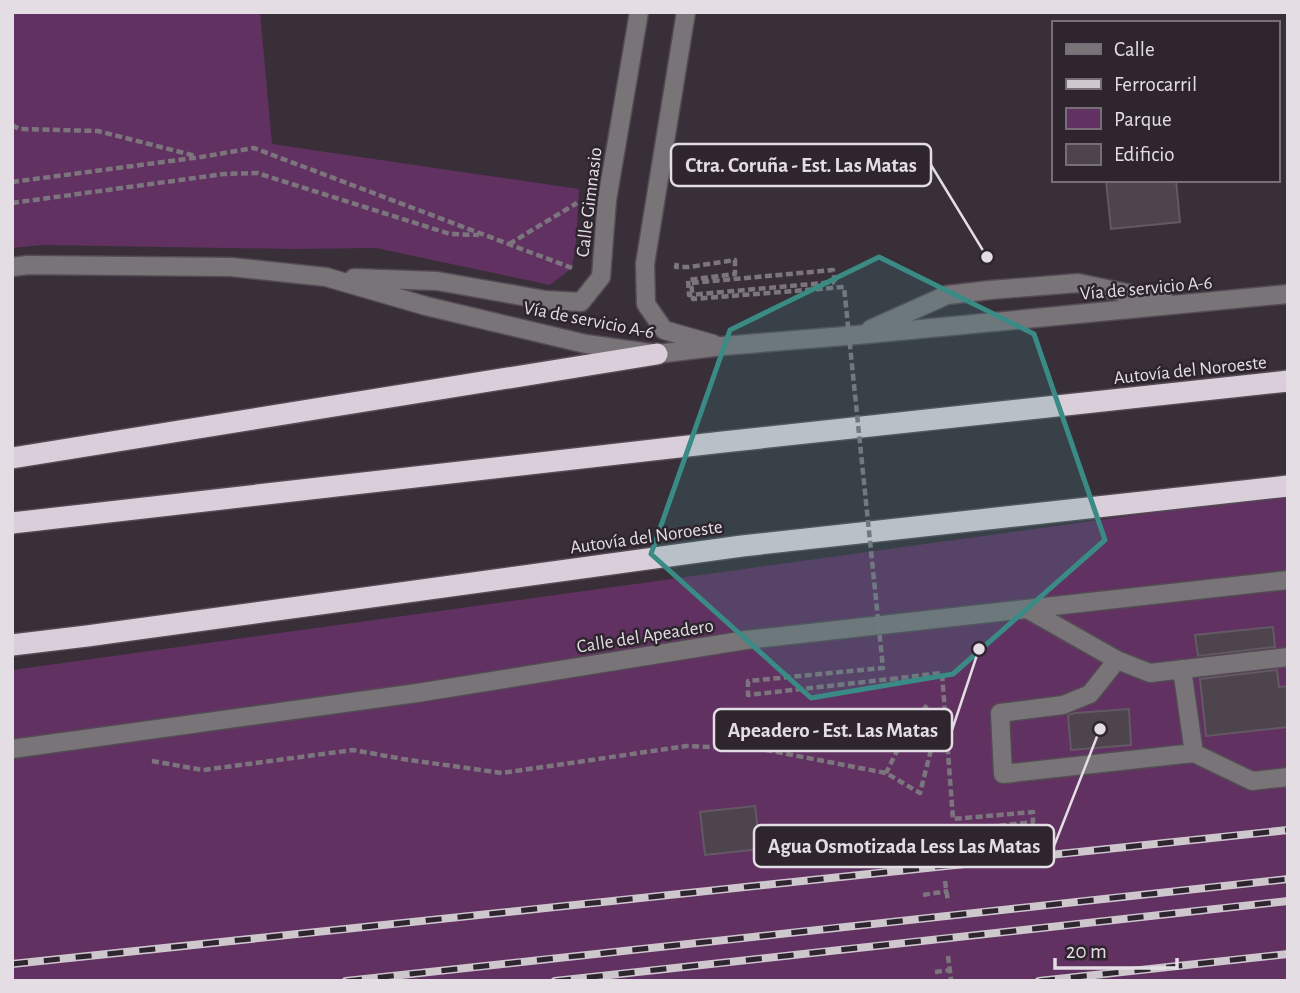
<svg xmlns="http://www.w3.org/2000/svg" width="1300" height="993" font-family="'Alegreya Sans',sans-serif">
	<style>
		.green { fill: #603161 }
		.building { fill: #4d444d; stroke: #635963; stroke-width: 2 }
		.lines { fill: none; stroke-linecap: round; stroke-linejoin: round }
		.minor-casing { stroke: #544b54; stroke-width: 21 }
		.highway-casing { stroke: #544b54; stroke-width: 24 }
		.path { stroke: #7d757d; stroke-width: 4.5; stroke-dasharray: 7 3.5; stroke-linecap: butt }
		.minor { stroke: #797478; stroke-width: 18 }
		.highway { stroke: #d9ced9; stroke-width: 21 }
		.rail-casing { stroke: #cec7ce; stroke-width: 8 }
		.rail { stroke: #2e252e; stroke-width: 5; stroke-dasharray: 16; stroke-linecap: butt }
		.path-bridge { stroke: #7d757d; stroke-width: 4.5; stroke-dasharray: 7 3.5; stroke-linecap: butt }
		.marked { fill: #3a8b86; fill-opacity: 0.2; stroke: #3a8b86; stroke-width: 5; stroke-linejoin: round }
		.labels { text-anchor: middle; stroke-width: 5; stroke-linejoin: round; paint-order: stroke }
		.street-label { font-size: 19px; fill: #e4dee4; stroke: #2e252e }
		.leader { fill: none; stroke: #e4dee4; stroke-width: 2.5 }
		.callout-dot { fill: #e4dee4; stroke: #2e252e; stroke-width: 2.5 }
		.callout { fill: #2e252e; stroke: #e4dee4; stroke-width: 2.5 }
		.callout-label { font-size: 21px; text-anchor: middle; font-weight: bold; fill: #e4dee4 }
	</style>
	<rect width="100%" height="100%" fill="#382f38"/>
	<path class="green" d="M 12,12 L 260,12 L 272,144 L 579,189 L 576,242 L 572,268 L 550,285 L 376,248 L 294,249 L 43,245 L 12,248 Z
		M 1288,494 L 1288,981 L 12,981 L 12,670 Z"/>
	<path class="building" d="M 1106,180 L 1176,180 L 1180,222 L 1111,229 Z
		M 1273,627 L 1275,647 L 1198,656 L 1195,635 Z
		M 1277,670 L 1279,687 L 1288,686 L 1288,727 L 1206,736 L 1200,679 Z
		M 1129,709 L 1131,745 L 1071,750 L 1068,715 L 1075,713 Z
		M 755,806 L 760,849 L 705,855 L 700,812 Z"/>
	<g class="lines">
		<g class="minor-casing">
			<path id="minor" d="M 686,12 L 645,264 L 646,304 L 664,330 L 713,344
				M 12,267 L 28,265 L 231,267 L 326,277 L 426,306 L 586,344 L 657,354 L 723,346 L 857,335 L 1288,294
				M 354,278 L 437,281 L 545,300 L 581,302 L 601,277 L 607,200 L 639,12
				M 871,329 L 947,295 L 990,290 L 1078,283 L 1165,301
				M 1027,609 L 1117,660 L 1150,673 L 1288,657
				M 1117,660 L 1090,694 L 1063,705 L 1000,713 L 1003,774 L 1194,753 L 1182,669
				M 12,749 L 417,693 L 746,640 L 1288,580
				M 1194,753 L 1252,781 L 1288,777"/>
		</g>
		<g class="highway-casing">
			<path id="highway" d="M 12,458 L 657,354
				M 12,523 L 723,442 L 1288,381
				M 12,645 L 87,636 L 742,546 L 1288,486"/>
		</g>
		<path class="path" d="M 12,125 L 19,129 L 98,131 L 196,156
			M 12,182 L 201,157 L 254,148 L 572,268
			M 12,203 L 224,174 L 257,173 L 450,234 L 479,235
			M 509,244 L 577,203
			M 677,263 L 676,267 L 689,267 L 735,260 L 735,274 L 688,280 L 689,295 L 835,282
			M 891,679 L 942,673 L 953,819 L 1033,812 L 1033,822 L 915,835
			M 152,761 L 203,770 L 353,750 L 403,759 L 502,773 L 687,746 L 761,749 L 886,773 L 920,793 L 932,746 L 927,705 L 907,731 L 886,773
			M 945,881 L 948,902
			M 923,895 L 948,891
			M 948,956 L 951,979
			M 935,972 L 950,970"/>
		<use href="#minor" class="minor"/>
		<use href="#highway" class="highway"/>
		<g class="rail-casing">
			<path id="rail" d="M 12,964 L 1288,830
				M 346,981 L 1288,879
				M 555,981 L 1288,901
				M 1039,981 L 1288,954"/>
		</g>
		<use href="#rail" class="rail"/>
		<path class="path-bridge" d="M 835,282 L 833,270 L 691,283 L 693,299 L 844,287 L 883,668 L 748,681 L 748,695 L 891,679"/>
	</g>
	<path class="marked" d="M 879,257 L 1034,334 L 1105,540 L 953,674 L 811,698 L 651,554 L 730,330 Z"/>
	<g class="labels">
		<g class="street-label">
			<text transform="translate(588 202) rotate(-83)" y="7">Calle Gimnasio</text>
			<text transform="translate(1146 287) rotate(-5)" y="7">Vía de servicio A-6</text>
			<text transform="translate(589 319) rotate(11)" y="7">Vía de servicio A-6</text>
			<text transform="translate(1190 369) rotate(-6)" y="7">Autovía del Noroeste</text>
			<text transform="translate(646 536) rotate(-8)" y="7">Autovía del Noroeste</text>
			<text transform="translate(645 635) rotate(-9)" y="7">Calle del Apeadero</text>
		</g>
	</g>
	<path class="leader" d="M987 257L931 165M979 649L952 730M1100 729L1054 846"/>
	<g class="callout-dot">
		<circle cx="987" cy="257" r="7"/>
		<circle cx="979" cy="649" r="7"/>
		<circle cx="1100" cy="729" r="7"/>
	</g>
	<g class="callout">
		<rect x="671" y="144" width="260" height="42" rx="7"/>
		<rect x="714" y="709" width="238" height="42" rx="7"/>
		<rect x="754" y="825" width="300" height="42" rx="7"/>
	</g>
	<g class="callout-label">
		<text x="801" y="172">Ctra. Coruña - Est. Las Matas</text>
		<text x="833" y="737">Apeadero - Est. Las Matas</text>
		<text x="904" y="853">Agua Osmotizada Less Las Matas</text>
	</g>
	<rect width="1300" height="993" fill="none" stroke="#e4dee4" stroke-width="28"/>
	<rect x="1052" y="21" width="228" height="161" fill="#2e252e" stroke="#776f77" stroke-width="2"/>
	<rect x="1066" y="44" width="35" height="10" fill="#797478" stroke="#776f77" stroke-width="2"/>
	<text x="1114" y="56" font-size="21" fill="#e4dee4">Calle</text>
	<rect x="1066" y="79" width="35" height="10" fill="#cec7ce" stroke="#776f77" stroke-width="2"/>
	<text x="1114" y="91" font-size="21" fill="#e4dee4">Ferrocarril</text>
	<rect x="1066" y="108" width="35" height="21" fill="#603161" stroke="#776f77" stroke-width="2"/>
	<text x="1114" y="126" font-size="21" fill="#e4dee4">Parque</text>
	<rect x="1066" y="144" width="35" height="21" fill="#4d444d" stroke="#776f77" stroke-width="2"/>
	<text x="1114" y="161" font-size="21" fill="#e4dee4">Edificio</text>
	<path d="M1055 958v10h122v-10" fill="none" stroke="#e4dee4" stroke-width="3.5"/>
	<text x="1066" y="958" font-size="21" fill="#e4dee4" stroke="#2e252e" stroke-width="5" paint-order="stroke">20 m</text>
</svg>
